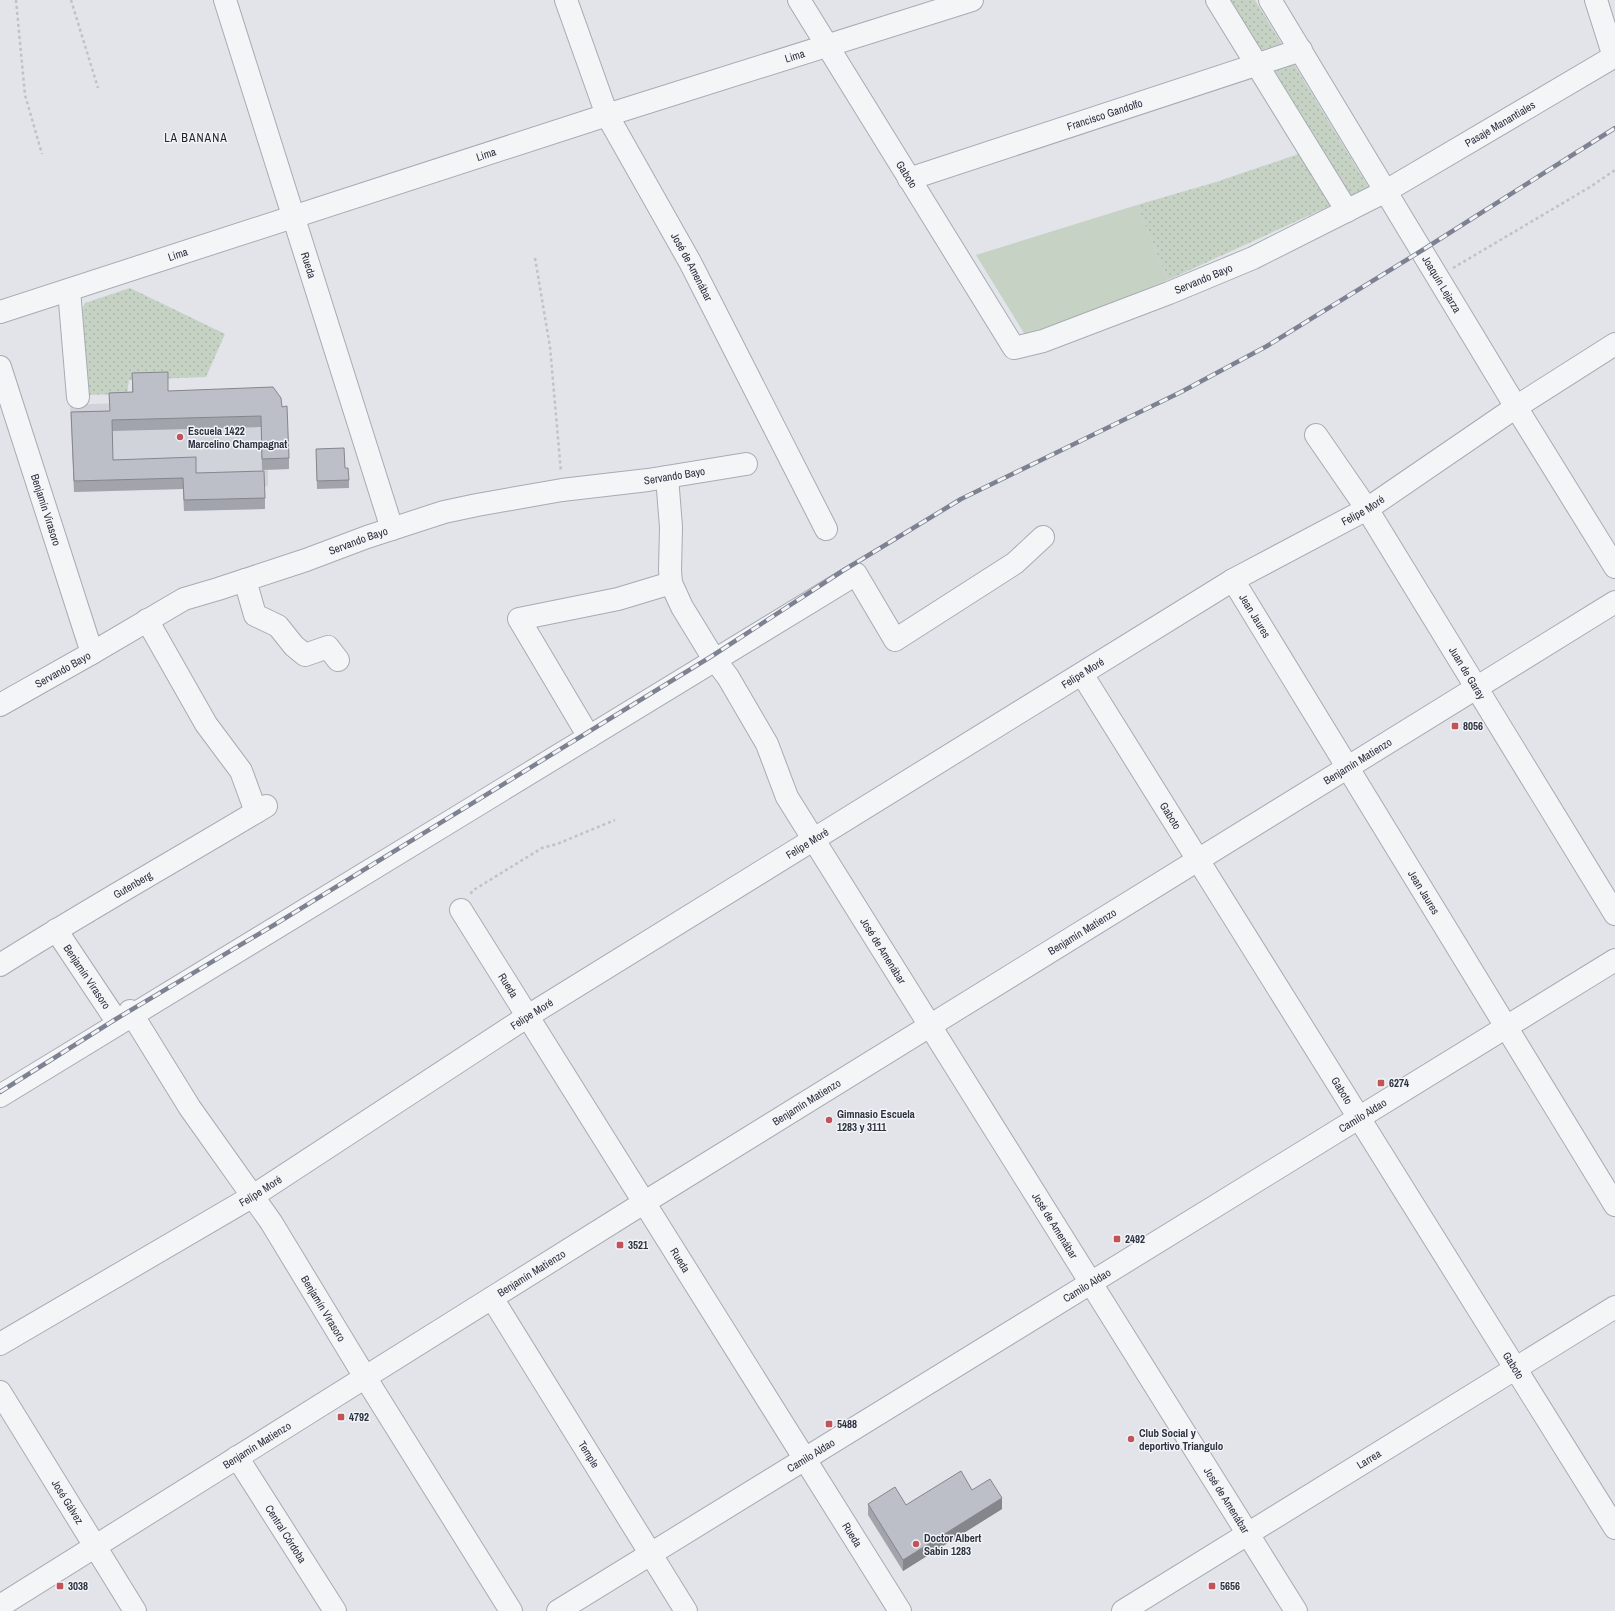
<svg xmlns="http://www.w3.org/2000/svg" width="1615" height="1611" font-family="'Archivo Narrow',sans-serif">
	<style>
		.built { fill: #d0d3da }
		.grass { fill: #c6d2c3 }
		.park { fill: url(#park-dots) }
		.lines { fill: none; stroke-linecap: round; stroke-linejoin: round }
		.minor-casing { stroke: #a7abb3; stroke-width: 24 }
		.path { stroke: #c0c2c7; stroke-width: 2.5; stroke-dasharray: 3 3; stroke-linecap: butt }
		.minor { stroke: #f4f5f7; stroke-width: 22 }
		.rail-casing { stroke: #7c8291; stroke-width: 4.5 }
		.rail { stroke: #f1f3f6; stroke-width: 3; stroke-dasharray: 9; stroke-linecap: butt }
		.wall { fill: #a2a4ac }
		.shaded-wall { fill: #84868c }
		.building { fill: #bcbfc8; stroke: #84868c }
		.poi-dot { fill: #c15359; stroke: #f1f3f6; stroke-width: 1.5 }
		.labels { text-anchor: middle; stroke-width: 3; stroke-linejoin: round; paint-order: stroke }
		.street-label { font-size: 11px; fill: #2b313f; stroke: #f1f3f6 }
		.poi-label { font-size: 11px; font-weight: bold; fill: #2b313f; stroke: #f1f3f6; text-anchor: start }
		.neighbourhood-label { font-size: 12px; letter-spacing: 1px; fill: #1d2230; stroke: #f1f3f6 }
	</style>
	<defs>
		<pattern id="park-dots" width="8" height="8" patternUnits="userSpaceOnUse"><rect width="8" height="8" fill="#c6d2c3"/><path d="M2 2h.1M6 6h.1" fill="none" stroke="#aab5a9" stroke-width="1.8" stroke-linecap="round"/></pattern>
	</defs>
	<rect width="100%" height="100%" fill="#e2e4e9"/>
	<path class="built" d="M 168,401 L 287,418 L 289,469 L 268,470 L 268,486 L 264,487 L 265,509 L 184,511 L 183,489 L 74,492 L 70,405 Z"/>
	<path class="grass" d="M 1137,205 L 1168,280 L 1027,338 L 976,255 Z"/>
	<path class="park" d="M 1227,0 L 1255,0 L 1369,188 L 1168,280 L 1137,205 L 1216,182 L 1319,147 Z
		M 130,288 L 225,334 L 206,377 L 129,380 L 127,394 L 83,395 L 79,314 L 85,303 Z"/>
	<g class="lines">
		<g class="minor-casing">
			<g id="minor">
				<path id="s1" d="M 225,0 L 392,529"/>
				<path id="s2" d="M 566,0 L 607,115 L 690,262 L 826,529"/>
				<path id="s3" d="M 799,0 L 1014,348 L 1043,341 L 1169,293 L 1253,258 L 1386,191 L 1615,56"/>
				<path d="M 1217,0 L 1347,211"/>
				<path id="s4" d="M 1270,0 L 1516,407 L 1615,567"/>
				<path d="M 1596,0 L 1614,57"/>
				<path id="s5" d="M 909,179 L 1301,50"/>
				<path d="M 69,290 L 78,397"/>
				<path id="s6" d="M 0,312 L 607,115 L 972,0"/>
				<path id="s7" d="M 0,367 L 92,653"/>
				<path id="s8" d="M 1316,435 L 1367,509 L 1615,914"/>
				<path id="s9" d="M 667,477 L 671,527 L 670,570 L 671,583 L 682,607 L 712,656 L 728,677 L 767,744 L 787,797 L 1296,1611"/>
				<path d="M 245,580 L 255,615 L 278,626 L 294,646 L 305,655 L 328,647 L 338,660"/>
				<path id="s10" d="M 1233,580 L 1615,1205"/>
				<path d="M 147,620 L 206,724 L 241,771 L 256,812"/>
				<path id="s11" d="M 1082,674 L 1615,1528"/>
				<path id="s12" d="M 0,705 L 92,653 L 184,599 L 218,589 L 306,560 L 367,537 L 444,512 L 477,505 L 562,490 L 648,480 L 746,464"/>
				<path d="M 589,737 L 519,619 L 618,599 L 671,583"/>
				<path id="s13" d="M 461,910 L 900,1611"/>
				<path id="s14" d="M 56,930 L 118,1023"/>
				<path id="s15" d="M 0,965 C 87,910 178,859 266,806"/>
				<path id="s16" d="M 130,1011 L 190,1108 L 271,1222 L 365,1377 L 511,1611"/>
				<path d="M 0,1096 L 856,574 L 895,640 L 1015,563 L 1043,537"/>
				<path id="s17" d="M 492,1298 L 686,1611"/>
				<path id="s18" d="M 0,1344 L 253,1196 L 528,1016 L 1233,580 L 1367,509 L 1516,407 L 1615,344"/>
				<path id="s19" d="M 0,1392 L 135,1611"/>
				<path id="s20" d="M 237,1457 L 335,1611"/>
				<path id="s21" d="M 0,1606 L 645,1202 L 1615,602"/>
				<path id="s22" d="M 558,1611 L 1615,960"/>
				<path id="s23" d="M 1123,1611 L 1615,1307"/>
			</g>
		</g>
		<path class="path" d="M 16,0 L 25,95 L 42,154
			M 71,0 L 98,88
			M 535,258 L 550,347 L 561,472
			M 1453,268 L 1590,187 L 1615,170
			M 471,894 L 472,891 L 542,848 L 557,844 L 615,820"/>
		<use href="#minor" class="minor"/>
		<g class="rail-casing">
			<path id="rail" d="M 0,1092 L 116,1019 L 274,925 L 712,656 L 844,570 L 961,499 L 1181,392 L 1267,346 L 1421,251 L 1615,128"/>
		</g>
		<use href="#rail" class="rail"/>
	</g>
	<path class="wall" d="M 132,373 L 168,391 L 282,407 L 289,458 L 289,469 L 262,470 L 261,427 L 112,431 L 113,460 L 196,473 L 265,498 L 265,509 L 184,511 L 183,489 L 74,492 L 71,412 L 110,411 L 109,393 L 132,392 Z
		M 316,449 L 345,468 L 349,480 L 349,488 L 317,489 Z
		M 972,1490 L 1002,1509 L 903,1571 L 868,1515 L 868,1504 L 906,1505 Z"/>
	<path class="shaded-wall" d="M 1002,1498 L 1002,1509 L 903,1571 L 903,1560 Z"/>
	<path class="building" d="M 168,372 L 168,391 L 273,387 L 281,398 L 282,407 L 287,406 L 289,458 L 262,459 L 261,416 L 112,420 L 113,460 L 196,457 L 196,473 L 264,471 L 265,498 L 184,500 L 183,478 L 74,481 L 71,412 L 110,411 L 109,393 L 133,392 L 132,373 Z
		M 344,448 L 345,468 L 348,468 L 349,480 L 317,481 L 316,449 Z
		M 961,1471 L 972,1490 L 990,1479 L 1002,1498 L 903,1560 L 868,1504 L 895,1487 L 906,1505 Z"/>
	<g class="poi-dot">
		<circle cx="180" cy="437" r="4"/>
		<rect x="1451" y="722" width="8" height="8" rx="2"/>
		<rect x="1377" y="1079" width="8" height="8" rx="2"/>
		<circle cx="829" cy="1120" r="4"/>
		<rect x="1113" y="1235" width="8" height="8" rx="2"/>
		<rect x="616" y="1241" width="8" height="8" rx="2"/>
		<rect x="337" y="1413" width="8" height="8" rx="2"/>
		<rect x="825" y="1420" width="8" height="8" rx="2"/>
		<circle cx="1131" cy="1439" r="4"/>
		<circle cx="916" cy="1544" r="4"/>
		<rect x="56" y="1582" width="8" height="8" rx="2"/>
		<rect x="1208" y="1582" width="8" height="8" rx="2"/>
	</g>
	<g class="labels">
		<g class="street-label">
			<text dy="4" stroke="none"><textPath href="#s6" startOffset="835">Lima</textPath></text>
			<text dy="4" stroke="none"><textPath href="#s5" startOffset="206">Francisco Gandolfo</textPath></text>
			<text dy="4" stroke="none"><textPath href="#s3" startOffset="946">Pasaje Manantiales</textPath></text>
			<text dy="4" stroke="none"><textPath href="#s6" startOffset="511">Lima</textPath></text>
			<text dy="4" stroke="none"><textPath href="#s3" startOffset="205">Gaboto</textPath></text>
			<text dy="4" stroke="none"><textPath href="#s6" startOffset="187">Lima</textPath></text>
			<text dy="4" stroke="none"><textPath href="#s1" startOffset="278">Rueda</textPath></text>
			<text dy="4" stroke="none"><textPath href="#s2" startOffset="296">José de Amenábar</textPath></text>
			<text dy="4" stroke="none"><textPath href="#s3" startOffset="611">Servando Bayo</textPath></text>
			<text dy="4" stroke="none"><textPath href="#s4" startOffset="332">Joaquín Lejarza</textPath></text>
			<text dy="4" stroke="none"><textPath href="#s12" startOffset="720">Servando Bayo</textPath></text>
			<text dy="4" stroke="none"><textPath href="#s7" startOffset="150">Benjamín Virasoro</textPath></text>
			<text dy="4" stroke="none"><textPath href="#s18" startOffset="1598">Felipe Moré</textPath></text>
			<text dy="4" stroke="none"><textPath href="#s12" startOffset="396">Servando Bayo</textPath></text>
			<text dy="4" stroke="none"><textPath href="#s10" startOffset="42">Jean Jaures</textPath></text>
			<text dy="4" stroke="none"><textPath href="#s12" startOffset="72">Servando Bayo</textPath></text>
			<text dy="4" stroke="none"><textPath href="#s18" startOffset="1274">Felipe Moré</textPath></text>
			<text dy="4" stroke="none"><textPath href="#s8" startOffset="282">Juan de Garay</textPath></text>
			<text dy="4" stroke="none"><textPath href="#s21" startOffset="1599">Benjamín Matienzo</textPath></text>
			<text dy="4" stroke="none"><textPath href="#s11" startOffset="167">Gaboto</textPath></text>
			<text dy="4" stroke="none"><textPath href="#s18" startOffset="950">Felipe Moré</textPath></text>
			<text dy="4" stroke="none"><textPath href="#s15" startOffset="155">Gutenberg</textPath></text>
			<text dy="4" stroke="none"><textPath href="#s10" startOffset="366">Jean Jaures</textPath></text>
			<text dy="4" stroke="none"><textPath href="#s21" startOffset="1275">Benjamín Matienzo</textPath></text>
			<text dy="4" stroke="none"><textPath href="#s9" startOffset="532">José de Amenábar</textPath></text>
			<text dy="4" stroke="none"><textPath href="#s14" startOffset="56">Benjamín Virasoro</textPath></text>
			<text dy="4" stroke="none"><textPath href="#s13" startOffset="89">Rueda</textPath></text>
			<text dy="4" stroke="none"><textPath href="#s18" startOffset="626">Felipe Moré</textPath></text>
			<text dy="4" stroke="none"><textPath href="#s11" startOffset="491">Gaboto</textPath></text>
			<text dy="4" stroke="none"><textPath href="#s21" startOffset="951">Benjamín Matienzo</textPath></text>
			<text dy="4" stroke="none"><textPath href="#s22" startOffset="945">Camilo Aldao</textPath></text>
			<text dy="4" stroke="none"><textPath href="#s18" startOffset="302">Felipe Moré</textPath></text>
			<text dy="4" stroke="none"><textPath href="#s9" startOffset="856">José de Amenábar</textPath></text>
			<text dy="4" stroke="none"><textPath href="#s13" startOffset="413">Rueda</textPath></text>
			<text dy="4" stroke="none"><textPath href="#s21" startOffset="627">Benjamín Matienzo</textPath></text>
			<text dy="4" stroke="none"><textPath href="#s22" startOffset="621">Camilo Aldao</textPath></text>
			<text dy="4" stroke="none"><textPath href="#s16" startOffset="355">Benjamín Virasoro</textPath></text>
			<text dy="4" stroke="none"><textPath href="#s11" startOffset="815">Gaboto</textPath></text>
			<text dy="4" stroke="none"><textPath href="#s21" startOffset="303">Benjamín Matienzo</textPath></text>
			<text dy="4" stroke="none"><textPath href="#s17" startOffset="184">Temple</textPath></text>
			<text dy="4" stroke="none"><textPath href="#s22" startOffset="297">Camilo Aldao</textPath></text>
			<text dy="4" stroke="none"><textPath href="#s23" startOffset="289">Larrea</textPath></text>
			<text dy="4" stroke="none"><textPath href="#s9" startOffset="1180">José de Amenábar</textPath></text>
			<text dy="4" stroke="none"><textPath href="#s19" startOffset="129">José Gálvez</textPath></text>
			<text dy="4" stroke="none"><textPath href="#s20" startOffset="91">Central Córdoba</textPath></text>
			<text dy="4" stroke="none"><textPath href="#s13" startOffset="737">Rueda</textPath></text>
		</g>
		<g class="poi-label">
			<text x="188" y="435">Escuela 1422<tspan x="188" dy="13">Marcelino Champagnat</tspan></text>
			<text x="1463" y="730">8056</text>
			<text x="1389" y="1087">6274</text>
			<text x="837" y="1118">Gimnasio Escuela<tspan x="837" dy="13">1283 y 3111</tspan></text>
			<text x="1125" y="1243">2492</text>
			<text x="628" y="1249">3521</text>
			<text x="349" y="1421">4792</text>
			<text x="837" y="1428">5488</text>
			<text x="1139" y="1437">Club Social y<tspan x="1139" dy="13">deportivo Triangulo</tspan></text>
			<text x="924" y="1542">Doctor Albert<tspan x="924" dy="13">Sabin 1283</tspan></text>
			<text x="68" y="1590">3038</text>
			<text x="1220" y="1590">5656</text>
		</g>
		<g class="neighbourhood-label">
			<text x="196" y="142">LA BANANA</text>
		</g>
	</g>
</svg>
